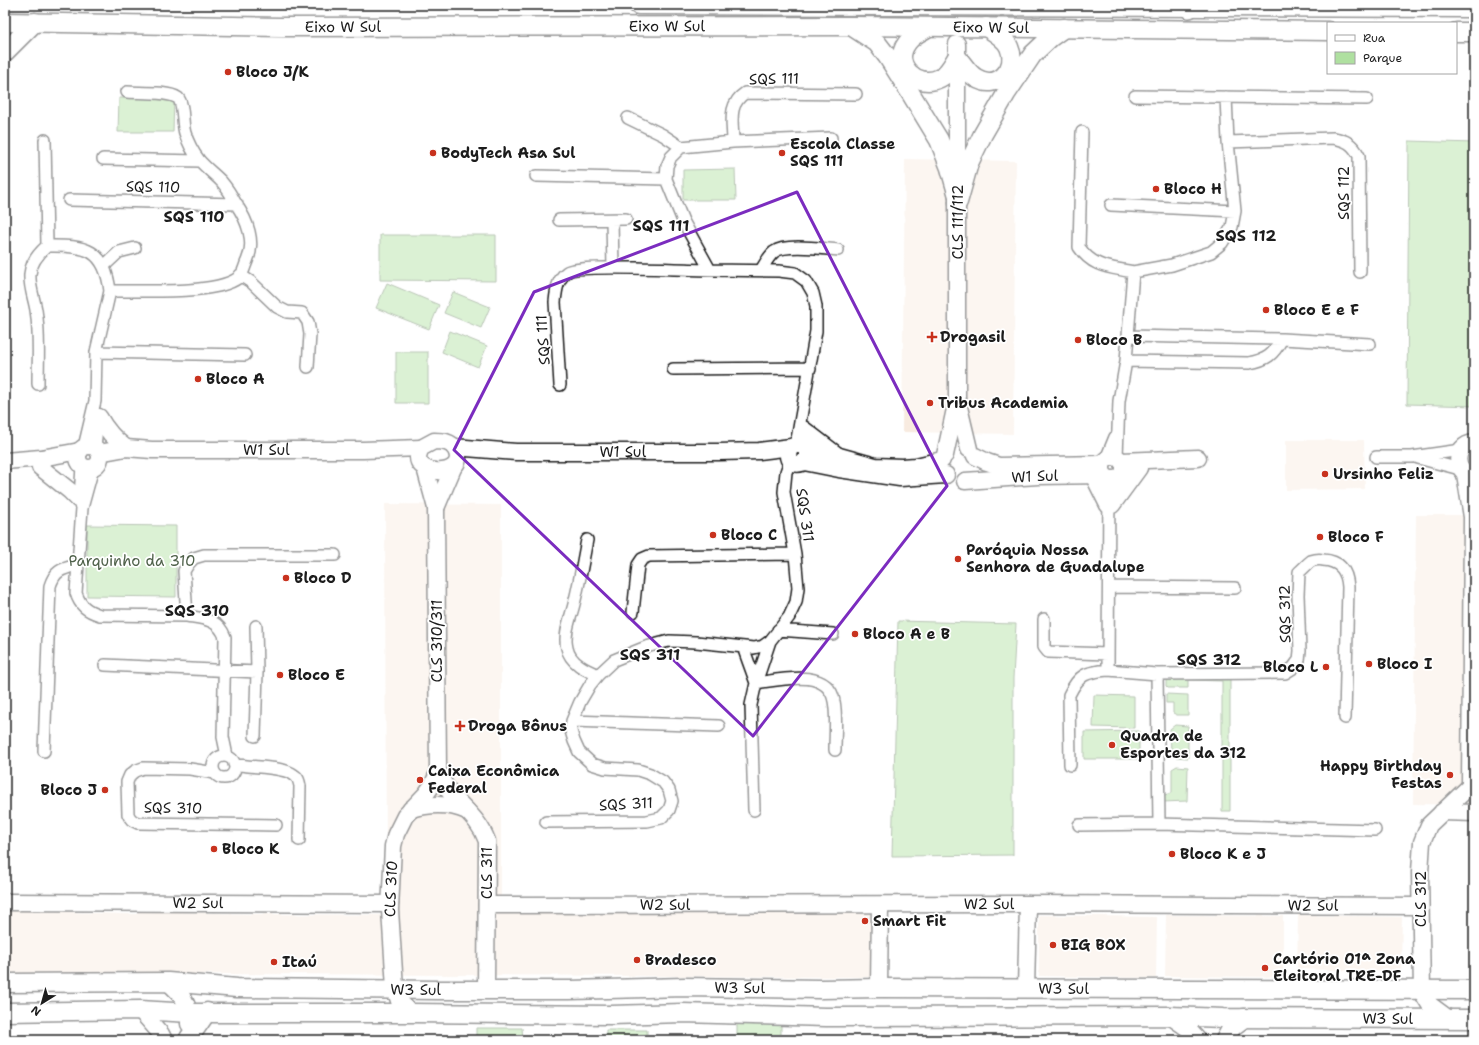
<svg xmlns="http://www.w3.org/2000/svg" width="1479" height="1045" font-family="'Shantell Sans',sans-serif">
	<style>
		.built { fill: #f8ebe0 }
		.green { fill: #afe0a0; stroke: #667e5e }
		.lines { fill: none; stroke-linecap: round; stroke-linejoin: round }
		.street-casing { stroke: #1c1c1c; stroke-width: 14 }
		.secondary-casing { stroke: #1c1c1c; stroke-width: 19 }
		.primary-casing { stroke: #1c1c1c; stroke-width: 21 }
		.highway-casing { stroke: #1c1c1c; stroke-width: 24 }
		.street { stroke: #fff; stroke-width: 11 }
		.secondary { stroke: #fff; stroke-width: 16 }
		.primary { stroke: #fff; stroke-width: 18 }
		.highway { stroke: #fff; stroke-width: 21 }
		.marked { fill: none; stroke: #7b2cbf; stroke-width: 3; stroke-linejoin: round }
		.poi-dot { fill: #c8321e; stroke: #fff; stroke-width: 1.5 }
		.labels { text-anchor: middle; stroke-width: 3.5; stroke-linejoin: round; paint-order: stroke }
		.street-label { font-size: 15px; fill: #1c1c1c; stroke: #fff }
		.poi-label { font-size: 15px; font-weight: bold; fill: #1c1c1c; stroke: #fff; text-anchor: start }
		.park-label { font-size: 15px; fill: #4f614a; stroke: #fff }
		.neighbourhood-label { font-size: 16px; font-weight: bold; fill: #1c1c1c; stroke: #fff }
	</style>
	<rect width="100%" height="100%" fill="#fff"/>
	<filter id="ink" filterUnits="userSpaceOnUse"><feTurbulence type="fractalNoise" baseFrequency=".025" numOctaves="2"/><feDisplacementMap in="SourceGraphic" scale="8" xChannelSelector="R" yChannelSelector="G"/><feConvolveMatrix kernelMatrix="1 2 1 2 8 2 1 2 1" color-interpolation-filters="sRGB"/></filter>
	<g filter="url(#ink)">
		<path class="built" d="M 905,159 L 1016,161 L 1013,434 L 902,432 Z
			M 1286,440 L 1364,440 L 1365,489 L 1286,490 Z
			M 385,504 L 501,505 L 501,909 L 872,911 L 872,977 L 7,973 L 7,910 L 123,914 L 137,914 L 137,911 L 251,914 L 386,915 Z
			M 1416,515 L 1474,515 L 1474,805 L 1413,804 Z
			M 1039,915 L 1157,917 L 1156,978 L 1039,976 Z
			M 1166,915 L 1283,916 L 1283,977 L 1165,976 Z
			M 1298,915 L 1402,917 L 1401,972 L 1297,969 Z"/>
		<path class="green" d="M 119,98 L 174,98 L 173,132 L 118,132 Z
			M 1409,141 L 1474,143 L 1474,406 L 1407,404 Z
			M 735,169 L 736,200 L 683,200 L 683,170 Z
			M 380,235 L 496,235 L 496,281 L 380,280 Z
			M 387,283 L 439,305 L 429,329 L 376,308 Z
			M 453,292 L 490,307 L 481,328 L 444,313 Z
			M 450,331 L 487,346 L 478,367 L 442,352 Z
			M 396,352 L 428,352 L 428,403 L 396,403 Z
			M 87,525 L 176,526 L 176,597 L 87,596 Z
			M 898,621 L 1016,624 L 1013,678 L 1013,855 L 892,856 Z
			M 1230,676 L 1230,811 L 1222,811 L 1222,681 L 1188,680 L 1188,688 L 1168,688 L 1166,686 L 1166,680 L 1171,678 Z
			M 1166,694 L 1188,695 L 1188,715 L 1177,715 L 1173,713 L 1173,703 L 1166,703 Z
			M 1094,695 L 1134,696 L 1134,728 L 1093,727 Z
			M 1175,725 L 1188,726 L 1188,758 L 1174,757 L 1171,752 L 1170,729 Z
			M 1139,731 L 1139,759 L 1084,759 L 1084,732 Z
			M 1177,766 L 1188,767 L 1187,801 L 1163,802 L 1164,795 L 1172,793 L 1172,769 Z
			M 737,1023 L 781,1023 L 781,1040 L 737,1040 Z
			M 476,1028 L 522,1028 L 523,1040 L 476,1040 Z
			M 606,1030 L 647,1030 L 647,1040 L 606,1040 Z"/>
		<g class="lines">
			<g class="street-casing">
				<path id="street" d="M 1135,96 L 1367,99
					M 1226,97 L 1228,142
					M 628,118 L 663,135 L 681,147 L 733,142
					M 1082,132 L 1079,247 C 1093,268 1110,267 1133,272
					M 831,138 L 733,142 C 733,123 727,105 745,93 L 856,94
					M 45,140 L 47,246
					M 681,147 L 671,157 L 667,166 L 666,179 L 683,221 L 710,270 L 779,271 L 795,273 L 806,281 L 813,293 L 816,306 L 816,331 L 796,445
					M 103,159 L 200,161
					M 536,176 L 666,179
					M 69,200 L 237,204
					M 1111,205 L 1235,211
					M 559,220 L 626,219
					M 612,220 L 613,268
					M 104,266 L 119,252 L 135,248
					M 761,270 C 765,264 768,257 774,252 C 786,243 823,249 838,250
					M 240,275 L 251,282 L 277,307 L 287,312 L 302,313 L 308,322 L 310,334 L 308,367
					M 1129,336 L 1282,339 L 1370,344
					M 96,352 L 245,355
					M 1126,361 L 1249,363 C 1267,360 1273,355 1282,339
					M 673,369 L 810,368
					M 38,384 C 38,359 40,334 36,310 C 34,298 29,286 30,274 C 31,262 39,253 47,246 C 86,245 105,249 110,291
					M 560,385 L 555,302 C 556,292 557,279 567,272 C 577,264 690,270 710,270
					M 84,447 L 95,401 L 96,352 L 110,291 C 137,290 224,296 241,275 C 244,271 245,265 247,261 C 256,242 247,220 236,204 C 232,196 227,188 221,181 C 214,174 206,168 199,160 C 193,152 188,143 185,133 C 182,124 184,104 178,98 C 168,91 140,93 127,92
					M 95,448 L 98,415
					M 1117,457 L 1119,401 L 1126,361 L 1133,272 L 1172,265 L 1211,252 L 1222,243 L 1232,227 L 1235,211 L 1228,142 L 1333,138 C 1346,140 1353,144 1359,156 L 1360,272
					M 1376,457 L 1412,457 L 1461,450
					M 1418,458 L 1460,469
					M 1106,459 L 1115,437
					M 93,468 L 82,508 L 76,593 C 80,606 87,611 100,615 L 187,616 L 184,571 L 189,563 L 194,558 L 204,555 L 335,555
					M 1109,478 L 1108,670 L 1157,674 L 1285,673 L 1293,668 L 1299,660 L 1300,651 L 1298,595 L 1299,572 C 1303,569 1307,564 1311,561 C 1314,560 1319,559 1323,560 C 1340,561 1347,571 1348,587 L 1345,718
					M 1114,497 L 1120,476
					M 80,498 L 82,466
					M 587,540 C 583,560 580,580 575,600 C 572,615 563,633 567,648 C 570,663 586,670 598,675
					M 1109,587 L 1235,588
					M 633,612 L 638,565 L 642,559 L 649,556 L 795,554
					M 187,616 C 205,619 218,619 225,637 L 223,737 L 227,756
					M 1044,619 L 1044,647 L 1048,652 L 1108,654
					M 256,626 L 257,672
					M 778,630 L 833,634
					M 743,647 L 756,683
					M 105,665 L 257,672 L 255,736
					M 1157,674 L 1159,824
					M 756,683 C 780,680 828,667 834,701 C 837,716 835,734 835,750
					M 572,721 L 719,726
					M 44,751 L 50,586 C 55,570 62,569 77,565
					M213 767a11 11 0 1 1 22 0a11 11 0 1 1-22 0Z
					M 234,764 C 250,768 283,766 294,775 C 298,777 299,781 300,786 L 299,840
					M 1070,765 L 1069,695 C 1079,674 1086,672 1108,670
					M 215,773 L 190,769 L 143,768 L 135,771 L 130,775 L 127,782 L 128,814 C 130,819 132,821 138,823 L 276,825
					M 754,810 L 751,705 L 756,683 L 770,641
					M 546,822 L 647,821 L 661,818 L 669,810 L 672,801 L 669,790 L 663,782 L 650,774 L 638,770 L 605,768 L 592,764 L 579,752 L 574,741 L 571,731 L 572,721 L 580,702 L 590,685 L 598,675 L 614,660 L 646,647 L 669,641 L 696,642 L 754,648 L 763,646 L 770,641 L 789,617 L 796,602 L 798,588 L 795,554 L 784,492 L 786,472 L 790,461
					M 1079,825 L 1159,824 L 1375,830"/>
			</g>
			<g class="secondary-casing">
				<g id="secondary">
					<path d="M 958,403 L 969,449"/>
					<path d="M 99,417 C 106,430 114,439 126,448"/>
					<path d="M 803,429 L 837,455"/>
					<path d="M 434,441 C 442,441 451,441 456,450 C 470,479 404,478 421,448 Z"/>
					<path d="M 1474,443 C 1453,445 1453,474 1474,476"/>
					<circle cx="89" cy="457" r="11"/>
					<path id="s1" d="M 454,447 L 516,452 L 719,452 L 759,451 L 791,447 C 797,444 804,444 807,451 C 812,469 778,468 791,447"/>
					<path d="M 807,452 L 839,456 L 875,466 L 902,467 L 916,466 L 942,460"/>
					<path id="s2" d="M 99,453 L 126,448 L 152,450 L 363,450 L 421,448"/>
					<path d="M 945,455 L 957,400 L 957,44"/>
					<path d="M 975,456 L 987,462 L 999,466 L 1102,464"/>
					<circle cx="1113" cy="468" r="11"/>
					<path d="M 5,461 L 41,458 L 80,451"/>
					<path d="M 1121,461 L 1198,458"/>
					<path d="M 804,462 L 839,469 L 900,478 L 946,475"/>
					<path d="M 40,467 L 70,491 L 79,500"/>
					<path d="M 1465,474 L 1472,517 L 1470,786"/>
					<path d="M 1093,475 L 1108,505"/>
					<path id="s3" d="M 965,481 L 1038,476 L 1104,475"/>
					<path d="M 1112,505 L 1139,468"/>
					<path d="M 436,508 L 453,468"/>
					<path d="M 438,773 C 442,781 447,789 453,796 C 466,811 480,821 487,841 L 486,989"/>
					<path d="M 411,809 C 429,804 449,803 467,811"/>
					<path d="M 1442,812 L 1474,813"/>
					<path id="s4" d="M 5,902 L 390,904"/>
					<path id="s5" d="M 487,905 L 1028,904 L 1420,906"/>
					<path d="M 168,982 C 183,996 190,1003 189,1024"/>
					<path d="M 879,988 L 880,905"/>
					<path d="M 1026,989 L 1028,904"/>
					<path d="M 140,1010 L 161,1034 L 164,1040"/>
					<path id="s6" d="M 411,1013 L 399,1001 L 395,988 L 390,910 L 393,846 L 396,834 L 405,816 L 426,794 L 433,784 L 438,773 L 436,508 L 425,468"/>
					<path d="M 1170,1016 L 1187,1028 L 1198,1040"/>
					<path d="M 1449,1019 L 1430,1005 L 1422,992 L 1420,872 L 1422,842 L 1429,825 L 1470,786"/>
				</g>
			</g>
			<g class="primary-casing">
				<g id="primary">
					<path d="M 638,5 L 1474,8"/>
					<path id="s7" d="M 5,22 L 282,27 L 851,26 L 1328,31"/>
					<path d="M 851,26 L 877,43 L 887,56 L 911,94 L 939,140 L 950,168 L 958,196"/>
					<path d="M 929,27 C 922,31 912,35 907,43 C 891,64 917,90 940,78 C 948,74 953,64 957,57 C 963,64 968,73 976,78 C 997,91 1019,69 1009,47 C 1005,38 994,32 986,27"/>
					<path d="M 1456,32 L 1474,32"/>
					<path d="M 5,52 L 35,22"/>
					<path d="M 958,202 L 969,163 L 983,134 L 1006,94 L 1033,54 L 1050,38 L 1064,28"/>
					<path id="s8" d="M 5,983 L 168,982 L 237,988 L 437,990 L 570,990 L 684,987 L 821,989 L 879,988 L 1474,990"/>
					<path id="s9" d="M 5,1012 L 140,1010 L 190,1013 L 411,1013 L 611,1015 L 683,1013 L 826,1017 L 1170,1016 L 1223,1018 L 1474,1019"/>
					<path d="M 189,1038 L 207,1012"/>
					<path d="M 1225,1040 L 1232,1027 L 1244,1018"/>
				</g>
			</g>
			<g class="highway-casing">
				<path id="highway" d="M 1189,7 L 1192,5"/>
			</g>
			<use href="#street" class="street"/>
			<use href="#secondary" class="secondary"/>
			<use href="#primary" class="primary"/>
			<use href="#highway" class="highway"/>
		</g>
	</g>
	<path d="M0 0H1479V1045H0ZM 797,192 L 947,486 L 753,736 L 454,450 L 534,292 Z" fill="#fff" fill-opacity=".55" fill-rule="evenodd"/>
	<path class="marked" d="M 797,192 L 947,486 L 753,736 L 454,450 L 534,292 Z"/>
	<g class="poi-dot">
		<circle cx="228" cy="72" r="4"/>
		<circle cx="433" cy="153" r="4"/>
		<circle cx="782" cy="153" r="4"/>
		<circle cx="1156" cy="189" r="4"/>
		<circle cx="1266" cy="310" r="4"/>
		<path d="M930 331h4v4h4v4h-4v4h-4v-4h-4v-4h4z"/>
		<circle cx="1078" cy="340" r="4"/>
		<circle cx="198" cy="379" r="4"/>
		<circle cx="930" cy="403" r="4"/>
		<circle cx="1325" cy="474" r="4"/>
		<circle cx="713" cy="535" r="4"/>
		<circle cx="1320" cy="537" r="4"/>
		<circle cx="958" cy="559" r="4"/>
		<circle cx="286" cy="578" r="4"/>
		<circle cx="855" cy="634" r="4"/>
		<circle cx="1369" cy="664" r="4"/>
		<circle cx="1326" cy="667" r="4"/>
		<circle cx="280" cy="675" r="4"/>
		<path d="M458 720h4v4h4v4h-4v4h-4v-4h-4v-4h4z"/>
		<circle cx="1112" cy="745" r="4"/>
		<circle cx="1450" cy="775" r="4"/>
		<circle cx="420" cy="780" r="4"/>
		<circle cx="105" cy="790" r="4"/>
		<circle cx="214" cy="849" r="4"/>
		<circle cx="1172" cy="854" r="4"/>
		<circle cx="865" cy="921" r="4"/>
		<circle cx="1053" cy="945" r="4"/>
		<circle cx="637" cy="960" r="4"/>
		<circle cx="274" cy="962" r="4"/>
		<circle cx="1265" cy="968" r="4"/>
	</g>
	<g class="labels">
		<g class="street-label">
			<text dy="5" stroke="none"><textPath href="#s7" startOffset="662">Eixo W Sul</textPath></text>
			<text dy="5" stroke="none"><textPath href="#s7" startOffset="338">Eixo W Sul</textPath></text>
			<text dy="5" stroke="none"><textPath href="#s7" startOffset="986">Eixo W Sul</textPath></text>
			<text transform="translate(774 79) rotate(-1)" y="5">SQS 111</text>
			<text transform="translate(153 187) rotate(1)" y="5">SQS 110</text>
			<text transform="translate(1344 193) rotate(-90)" y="5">SQS 112</text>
			<text transform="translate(958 222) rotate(-90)" y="5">CLS 111/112</text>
			<text transform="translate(543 340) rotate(-94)" y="5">SQS 111</text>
			<text dy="5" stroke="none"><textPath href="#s2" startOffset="168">W1 Sul</textPath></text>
			<text dy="5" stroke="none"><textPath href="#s1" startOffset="169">W1 Sul</textPath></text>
			<text dy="5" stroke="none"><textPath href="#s3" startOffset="70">W1 Sul</textPath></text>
			<text transform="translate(805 515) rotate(82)" y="5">SQS 311</text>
			<text transform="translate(1285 614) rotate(-91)" y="5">SQS 312</text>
			<text transform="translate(437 641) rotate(-90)" y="5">CLS 310/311</text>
			<text transform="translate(626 804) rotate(-3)" y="5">SQS 311</text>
			<text transform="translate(173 808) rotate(1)" y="5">SQS 310</text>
			<text transform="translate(487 873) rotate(-90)" y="5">CLS 311</text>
			<text dy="5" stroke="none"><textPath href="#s6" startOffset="130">CLS 310</textPath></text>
			<text transform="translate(1421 899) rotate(-90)" y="5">CLS 312</text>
			<text dy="5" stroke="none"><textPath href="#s4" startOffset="193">W2 Sul</textPath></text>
			<text dy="5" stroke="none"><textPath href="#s5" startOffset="502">W2 Sul</textPath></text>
			<text dy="5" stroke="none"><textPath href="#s5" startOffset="178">W2 Sul</textPath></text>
			<text dy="5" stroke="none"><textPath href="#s5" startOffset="826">W2 Sul</textPath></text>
			<text dy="5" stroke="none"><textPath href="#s8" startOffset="735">W3 Sul</textPath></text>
			<text dy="5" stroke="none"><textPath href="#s8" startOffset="411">W3 Sul</textPath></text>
			<text dy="5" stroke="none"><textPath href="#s8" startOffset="1059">W3 Sul</textPath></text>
			<text dy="5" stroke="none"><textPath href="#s9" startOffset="1383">W3 Sul</textPath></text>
		</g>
		<g class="poi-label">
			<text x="236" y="77">Bloco J/K</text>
			<text x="790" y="149">Escola Classe<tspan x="790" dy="17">SQS 111</tspan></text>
			<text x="441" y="158">BodyTech Asa Sul</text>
			<text x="1164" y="194">Bloco H</text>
			<text x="1274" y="315">Bloco E e F</text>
			<text x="940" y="342">Drogasil</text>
			<text x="1086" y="345">Bloco B</text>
			<text x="206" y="384">Bloco A</text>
			<text x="938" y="408">Tribus Academia</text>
			<text x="1333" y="479">Ursinho Feliz</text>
			<text x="721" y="540">Bloco C</text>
			<text x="1328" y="542">Bloco F</text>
			<text x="966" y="555">Paróquia Nossa<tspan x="966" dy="17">Senhora de Guadalupe</tspan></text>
			<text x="294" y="583">Bloco D</text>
			<text x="863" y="639">Bloco A e B</text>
			<text x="1377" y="669">Bloco I</text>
			<text x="1318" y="672" text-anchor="end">Bloco L</text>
			<text x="288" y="680">Bloco E</text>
			<text x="468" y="731">Droga Bônus</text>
			<text x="1120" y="741">Quadra de<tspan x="1120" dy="17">Esportes da 312</tspan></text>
			<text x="1442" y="771" text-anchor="end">Happy Birthday<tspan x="1442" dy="17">Festas</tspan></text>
			<text x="428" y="776">Caixa Econômica<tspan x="428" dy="17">Federal</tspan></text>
			<text x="97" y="795" text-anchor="end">Bloco J</text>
			<text x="222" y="854">Bloco K</text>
			<text x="1180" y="859">Bloco K e J</text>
			<text x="873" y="926">Smart Fit</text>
			<text x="1061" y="950">BIG BOX</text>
			<text x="1273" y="964">Cartório 01ª Zona<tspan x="1273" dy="17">Eleitoral TRE-DF</tspan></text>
			<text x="645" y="965">Bradesco</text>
			<text x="282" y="967">Itaú</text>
		</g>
		<g class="park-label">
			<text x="132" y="566">Parquinho da 310</text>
		</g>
		<g class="neighbourhood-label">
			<text x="194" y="222">SQS 110</text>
			<text x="661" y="231">SQS 111</text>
			<text x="1246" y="241">SQS 112</text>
			<text x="197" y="616">SQS 310</text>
			<text x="650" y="660">SQS 311</text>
			<text x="1209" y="665">SQS 312</text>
		</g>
	</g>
	<rect width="1479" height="1045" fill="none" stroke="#fff" stroke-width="20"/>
	<rect x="10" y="10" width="1459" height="1025" fill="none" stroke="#1c1c1c" stroke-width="1.5" filter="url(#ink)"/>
	<rect x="1327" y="22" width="130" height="52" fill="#ffffff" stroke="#a4a4a4"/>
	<rect x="1335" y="35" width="20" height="6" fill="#ffffff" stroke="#a4a4a4"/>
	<text x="1363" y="42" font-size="12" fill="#1c1c1c">Rua</text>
	<rect x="1335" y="52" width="20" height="12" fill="#afe0a0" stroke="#a4a4a4"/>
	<text x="1363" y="62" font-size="12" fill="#1c1c1c">Parque</text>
	<g transform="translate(42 1003) rotate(217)" stroke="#ffffff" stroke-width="3" paint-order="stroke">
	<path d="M0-3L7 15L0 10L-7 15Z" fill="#1c1c1c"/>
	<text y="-6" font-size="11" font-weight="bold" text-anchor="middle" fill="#1c1c1c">N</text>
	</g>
</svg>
